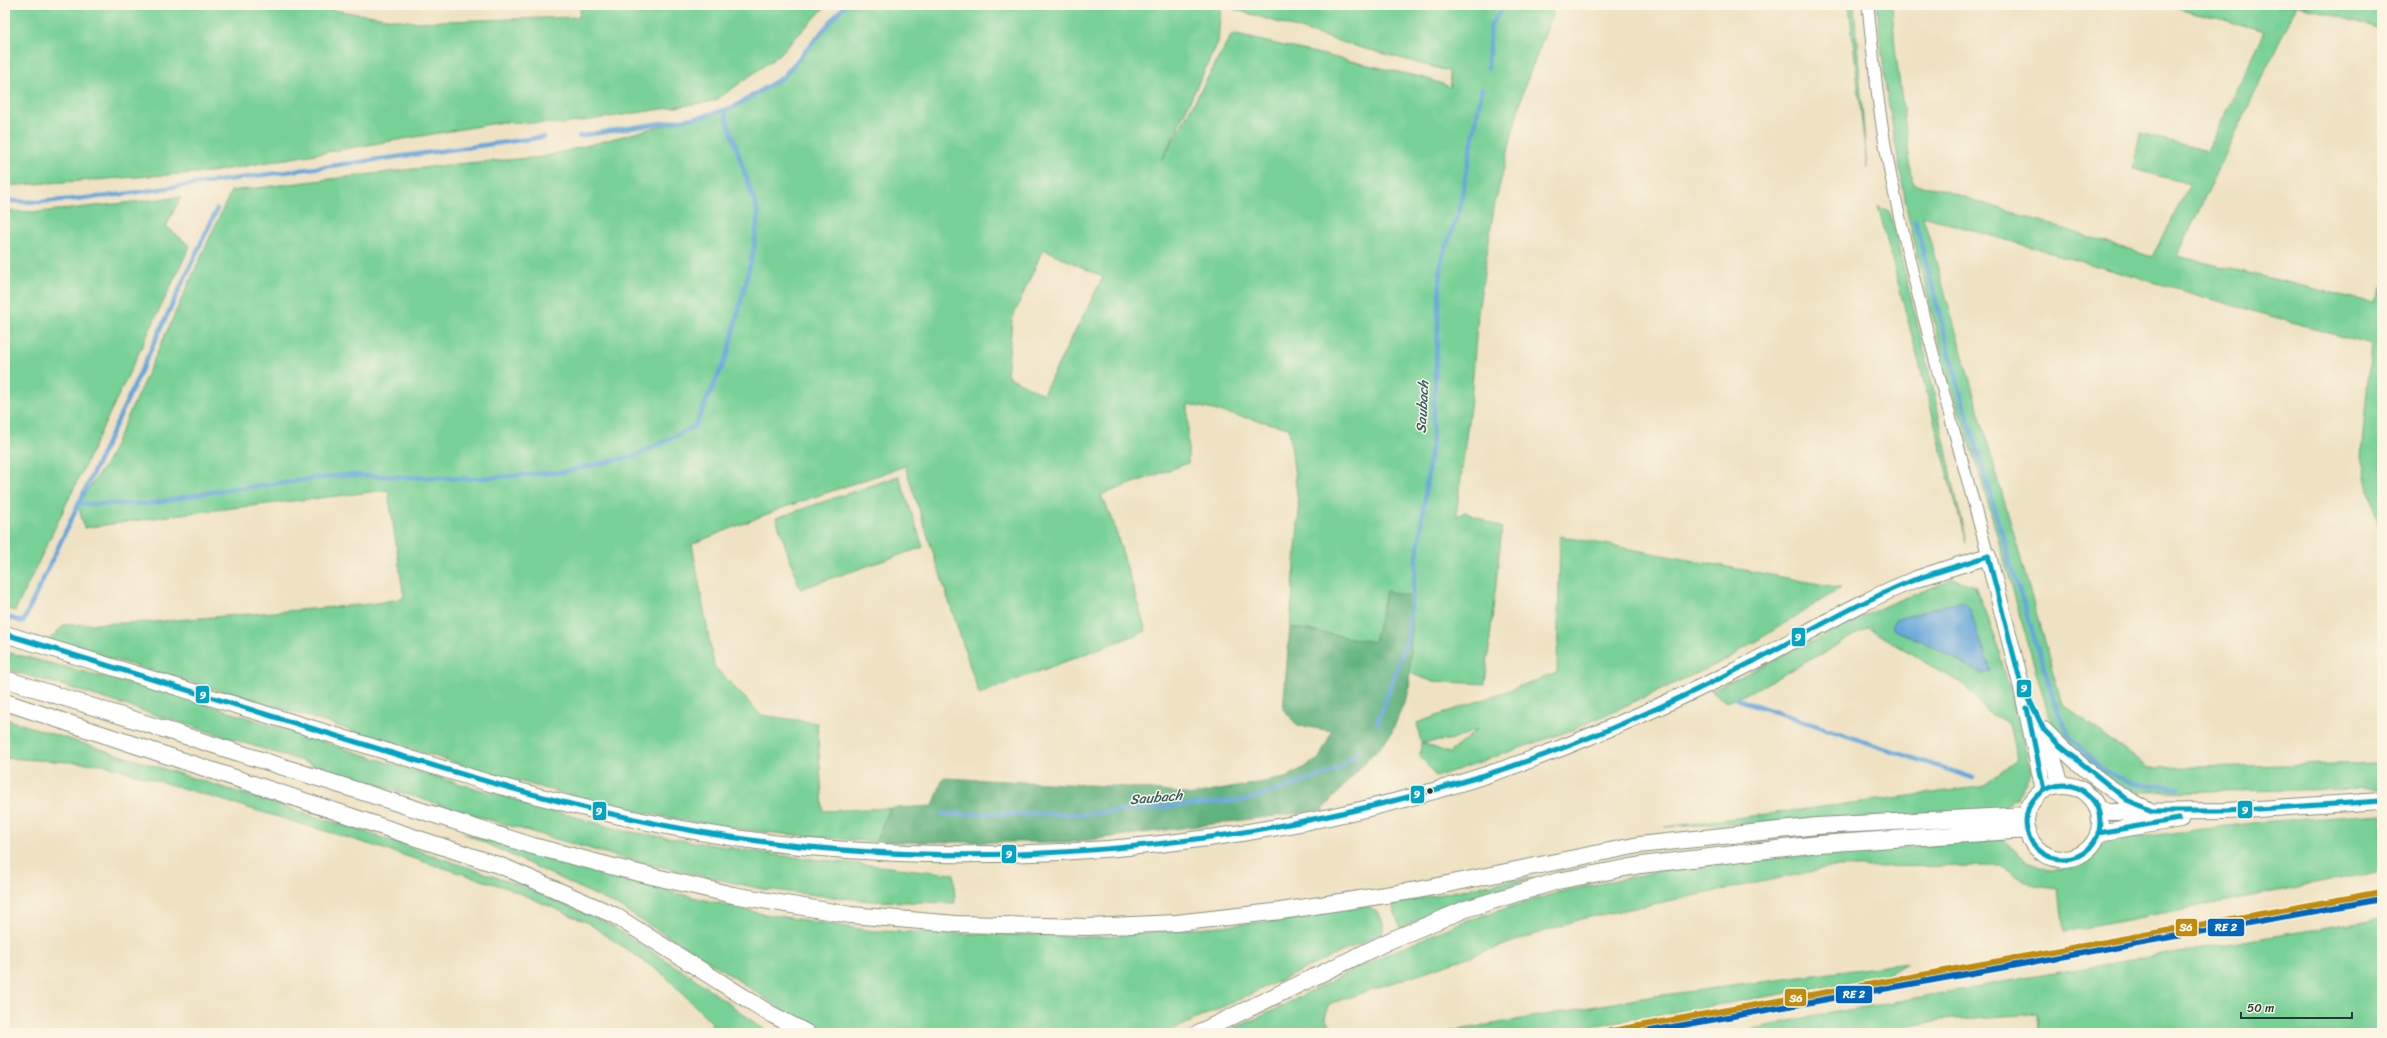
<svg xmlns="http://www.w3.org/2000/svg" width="2387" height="1038" font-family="Sriracha,sans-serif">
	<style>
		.green { fill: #77d096; stroke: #4b8665; fill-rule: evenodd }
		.forest { fill: #61b27f; stroke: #40785a }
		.water { fill: #68a7da; stroke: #447287 }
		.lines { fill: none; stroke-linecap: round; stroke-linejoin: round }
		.stream { stroke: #68a7da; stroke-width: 4.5 }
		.street-casing { stroke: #87907c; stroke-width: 13 }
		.secondary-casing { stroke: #87907c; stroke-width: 18 }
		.street { stroke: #fff; stroke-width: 11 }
		.secondary { stroke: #fff; stroke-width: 16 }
		.bus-1-casing { stroke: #fcf5e5; stroke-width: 8 }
		.bus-1 { stroke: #02a4c6; stroke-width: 5 }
		.rail-1-casing { stroke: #fcf5e5; stroke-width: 9 }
		.rail-2-casing { stroke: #fcf5e5; stroke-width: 9 }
		.rail-1 { stroke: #c18c0d; stroke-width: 6 }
		.rail-2 { stroke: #0065bd; stroke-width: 6 }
		.bus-dot { fill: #1f3d34; stroke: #fcf5e5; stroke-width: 1.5 }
		.labels { text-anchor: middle; stroke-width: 3; stroke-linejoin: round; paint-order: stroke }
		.water-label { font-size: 14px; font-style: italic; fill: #355d66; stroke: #fcf5e5 }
		.line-badge { stroke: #fcf5e5; stroke-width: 1.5 }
		.badge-label { font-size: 11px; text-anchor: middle; font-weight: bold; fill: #fff }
	</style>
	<rect width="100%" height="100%" fill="#fcf5e5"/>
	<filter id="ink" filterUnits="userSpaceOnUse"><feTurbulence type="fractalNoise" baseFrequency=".025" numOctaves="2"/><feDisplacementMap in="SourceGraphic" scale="8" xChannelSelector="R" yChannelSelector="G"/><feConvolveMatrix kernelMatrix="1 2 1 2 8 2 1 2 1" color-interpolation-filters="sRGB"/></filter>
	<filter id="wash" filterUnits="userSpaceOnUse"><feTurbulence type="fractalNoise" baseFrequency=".012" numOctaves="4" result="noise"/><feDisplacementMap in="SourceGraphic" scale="16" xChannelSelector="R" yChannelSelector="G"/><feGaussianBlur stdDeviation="0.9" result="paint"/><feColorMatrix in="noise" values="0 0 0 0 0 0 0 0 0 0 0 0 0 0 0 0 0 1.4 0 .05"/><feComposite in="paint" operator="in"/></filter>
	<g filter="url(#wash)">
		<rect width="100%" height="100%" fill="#efe2c3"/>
		<path class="green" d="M 5,5 L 298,5 L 414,22 L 579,17 L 581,5 L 827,5 L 779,55 L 715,101 L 563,124 L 503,122 L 210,172 L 5,186 Z
			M 845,5 L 1556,5 L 1523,91 L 1494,208 L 1478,312 L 1471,399 L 1456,516 L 1465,512 L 1502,528 L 1485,684 L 1431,681 L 1290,627 L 1299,510 L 1289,428 L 1188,404 L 1188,463 L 1101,495 L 1112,518 L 1146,631 L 979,694 L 905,466 L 785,507 L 692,544 L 714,666 L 761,715 L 817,723 L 823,811 L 890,808 L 875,842 C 814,836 752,833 692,822 C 554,797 421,752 287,710 C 208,686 128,664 48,641 L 64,625 L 152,622 L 371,604 L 404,598 L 388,490 L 190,513 L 84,528 L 78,504 L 107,462 L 231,191 L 455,164 L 543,157 L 734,107 L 783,77 ZM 1221,5 L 1355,46 L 1448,71 L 1451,87 L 1425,78 L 1232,34 L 1162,160 L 1218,42 ZM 1043,249 L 1103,277 L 1043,394 L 1007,376 L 1012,319 Z
			M 1849,5 L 1854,5 L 1867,168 Z
			M 1877,5 L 1892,5 L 1895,48 L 1913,185 L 1936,188 L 2152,257 L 2190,184 L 2133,169 L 2140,133 L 2207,151 L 2265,31 L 2167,5 L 2382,5 L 2382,29 L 2297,5 L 2177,256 L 2374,303 L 2382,287 L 2382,539 L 2361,457 L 2371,345 L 1923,216 L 2062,704 L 2148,768 L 2382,763 L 2382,789 L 2137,792 L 2108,780 L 2060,737 L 2049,717 L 1975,458 L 1949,382 L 1908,216 L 1885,83 Z
			M 181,197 L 166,226 L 190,246 L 15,611 L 5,608 L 5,211 L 39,212 Z
			M 1878,206 L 1890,213 L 1931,379 L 1966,543 Z
			M 899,476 L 923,547 L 800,589 L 776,518 Z
			M 1560,536 L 1841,588 L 1726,660 L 1572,730 L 1436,777 L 1420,755 L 1421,743 L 1417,723 L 1557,673 ZM 1478,729 L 1449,753 L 1422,743 L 1455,739 Z
			M 1954,579 L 1975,586 L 1996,640 L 2031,772 L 2016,799 L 1995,811 L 1665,827 L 1979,787 L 2017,760 L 2009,724 L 1986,710 L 1964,685 L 1868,628 L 1753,691 L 1726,702 L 1711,691 L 1887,605 Z
			M 10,653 L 183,697 L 405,768 L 624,831 L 784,856 L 954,874 L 955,903 L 871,901 L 762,889 L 622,858 L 466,813 L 68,687 L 5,669 Z
			M 5,719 L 368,833 L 519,885 L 605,922 L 691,976 L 769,1033 L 708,1033 L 712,1023 L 664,975 L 588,923 L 510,889 L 355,840 L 102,764 L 5,758 Z
			M 2382,814 L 2382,871 L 2064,932 L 2059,889 L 2034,886 L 2001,866 L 1834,867 L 1581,919 L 1329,1004 L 1325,1018 L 1337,1033 L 1224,1033 L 1264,1015 L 1373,960 L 1462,922 L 1559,892 L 1679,867 L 2002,839 L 2027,861 L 2050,869 L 2076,867 L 2102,845 L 2124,839 L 2260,822 Z
			M 464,833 L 623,880 L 759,913 L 873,931 L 1099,937 L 1274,921 L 1368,906 C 1379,912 1385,919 1383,933 L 1166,1033 L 826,1033 L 801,1022 L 715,965 L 616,905 Z
			M 1534,878 L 1465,900 L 1400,928 L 1392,904 L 1511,880 Z
			M 2382,918 L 2382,1033 L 2039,1033 L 2038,1014 L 1940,1020 L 1875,1033 L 1738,1033 L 1789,1021 L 2036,976 Z
			M 1907,963 L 1883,977 L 1549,1033 L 1441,1033 L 1648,997 Z"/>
		<path class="forest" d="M 1386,591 L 1412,597 L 1409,691 L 1391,734 L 1322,810 L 1072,842 L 875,842 L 890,808 L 933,806 L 943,778 L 1128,787 L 1193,795 L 1285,778 L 1319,759 L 1332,731 L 1297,725 L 1283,709 L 1290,627 L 1374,642 Z"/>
		<path class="water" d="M 1956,602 L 1964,602 L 1969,607 L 1991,671 L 1983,674 L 1979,672 L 1922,641 L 1894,630 L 1892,625 L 1895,620 Z"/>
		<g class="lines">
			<path class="stream" d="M 1488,68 L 1491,24 L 1505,5
				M 579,136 L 700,117 L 734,107 L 783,77 L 845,5
				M 5,201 L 40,202 L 109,196 L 544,137
				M 1915,221 L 1959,388 L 2007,552 L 2058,712 L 2071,739 L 2104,771 L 2132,783 L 2178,788
				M 78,504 L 149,504 L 217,491 L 343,475 L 470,479 L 563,472 L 637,455 L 695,426 L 728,354 L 754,249 L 758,213 L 724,110
				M 5,616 L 23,622 L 217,209
				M 1737,699 L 1973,778
				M 1377,724 L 1406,644 L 1432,441 L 1441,261 L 1459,211 L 1482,89
				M 942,814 L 1087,814 L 1247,800 L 1333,772 L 1360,751
				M 724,1033 L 726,1030"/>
		</g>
	</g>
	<g filter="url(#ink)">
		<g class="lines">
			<g class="street-casing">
				<path id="street" d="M 1868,5 C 1874,69 1881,134 1895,196 C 1921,317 1956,436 1988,556"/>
			</g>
			<g class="secondary-casing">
				<path id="secondary" d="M 5,634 L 486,782 C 592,812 700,837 809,847 C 1073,871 1358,836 1603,731 C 1646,713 1689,693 1731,673 C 1792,643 1851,605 1914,580 C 1938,571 1964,564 1988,556 L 2020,680 L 2044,790
					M 5,679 L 533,846 L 630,871 L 733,895 L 851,915 L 956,924 L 1088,927 L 1176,923 L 1281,911 L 1418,890 L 1639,845 L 1817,826 L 2027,815
					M 5,702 L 504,867 L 614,915 L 769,1013 L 807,1033
					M 2044,730 C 2073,760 2108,792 2147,809
					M 2045,732 L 2061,785
					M2026 822a37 37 0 1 1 74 0a37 37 0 1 1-74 0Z
					M 2099,812 L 2227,811 L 2382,801
					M 2098,833 L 2180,819
					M 1198,1033 L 1391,940 L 1466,909 L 1558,881 L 1641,865 L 1819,844 L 2028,830"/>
			</g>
			<use href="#street" class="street"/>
			<use href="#secondary" class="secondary"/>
			<g class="bus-1-casing">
				<path id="bus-1" d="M 1988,556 L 2020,680 L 2044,730 L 2059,745 L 2127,800 L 2152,811 L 2227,811 L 2382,801
					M 5,634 C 121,670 237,705 353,741 C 475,779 597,816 724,836 C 982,877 1256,849 1504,769 C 1589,741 1673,703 1752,662 C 1804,635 1855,604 1909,582 C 1935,572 1962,565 1988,556
					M 2027,708 L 2044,790
					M2026 822a37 37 0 1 1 74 0a37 37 0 1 1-74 0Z
					M 2098,833 L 2179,819"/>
			</g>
			<use href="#bus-1" class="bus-1"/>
			<g class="rail-1-casing">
				<path id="rail-1" d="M 1600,1033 L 2382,892"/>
			</g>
			<g class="rail-2-casing">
				<path id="rail-2" d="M 1639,1033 L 2382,899"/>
			</g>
			<use href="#rail-1" class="rail-1"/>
			<use href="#rail-2" class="rail-2"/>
		</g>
	</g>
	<circle class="bus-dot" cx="1430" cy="791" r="3.5"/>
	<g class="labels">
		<g class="water-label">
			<text transform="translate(1422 407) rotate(-87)" y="5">Saubach</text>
			<text transform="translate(1156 797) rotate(-5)" y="5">Saubach</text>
		</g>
	</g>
	<g class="line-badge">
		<rect x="1791" y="627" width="15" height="20" rx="4" fill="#02a4c6"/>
		<rect x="2016" y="679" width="16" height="19" rx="4" fill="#02a4c6"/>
		<rect x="195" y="685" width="15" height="19" rx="4" fill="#02a4c6"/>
		<rect x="1410" y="785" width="15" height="19" rx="4" fill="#02a4c6"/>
		<rect x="2237" y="800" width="16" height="19" rx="4" fill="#02a4c6"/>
		<rect x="592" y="801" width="15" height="20" rx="4" fill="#02a4c6"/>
		<rect x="1001" y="844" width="16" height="20" rx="4" fill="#02a4c6"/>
		<rect x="2207" y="918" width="38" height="19" rx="4" fill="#0065bd"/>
		<rect x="2175" y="918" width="23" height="19" rx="4" fill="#c18c0d"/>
		<rect x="1835" y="985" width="38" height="19" rx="4" fill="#0065bd"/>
		<rect x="1784" y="988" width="23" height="19" rx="4" fill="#c18c0d"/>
	</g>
	<g class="badge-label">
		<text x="1798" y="641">9</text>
		<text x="2024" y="692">9</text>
		<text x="203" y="699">9</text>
		<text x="1417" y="798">9</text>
		<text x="2245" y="814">9</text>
		<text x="599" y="815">9</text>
		<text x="1009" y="858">9</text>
		<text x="2226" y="931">RE 2</text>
		<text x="2186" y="931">S6</text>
		<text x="1854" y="998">RE 2</text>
		<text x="1796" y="1002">S6</text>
	</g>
	<rect width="2387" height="1038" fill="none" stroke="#fcf5e5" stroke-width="20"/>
	<path d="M2241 1012v6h111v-6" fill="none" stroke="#1f3d34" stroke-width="2"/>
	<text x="2247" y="1012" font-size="12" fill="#1f3d34" stroke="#fcf5e5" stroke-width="3" paint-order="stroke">50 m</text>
</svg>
